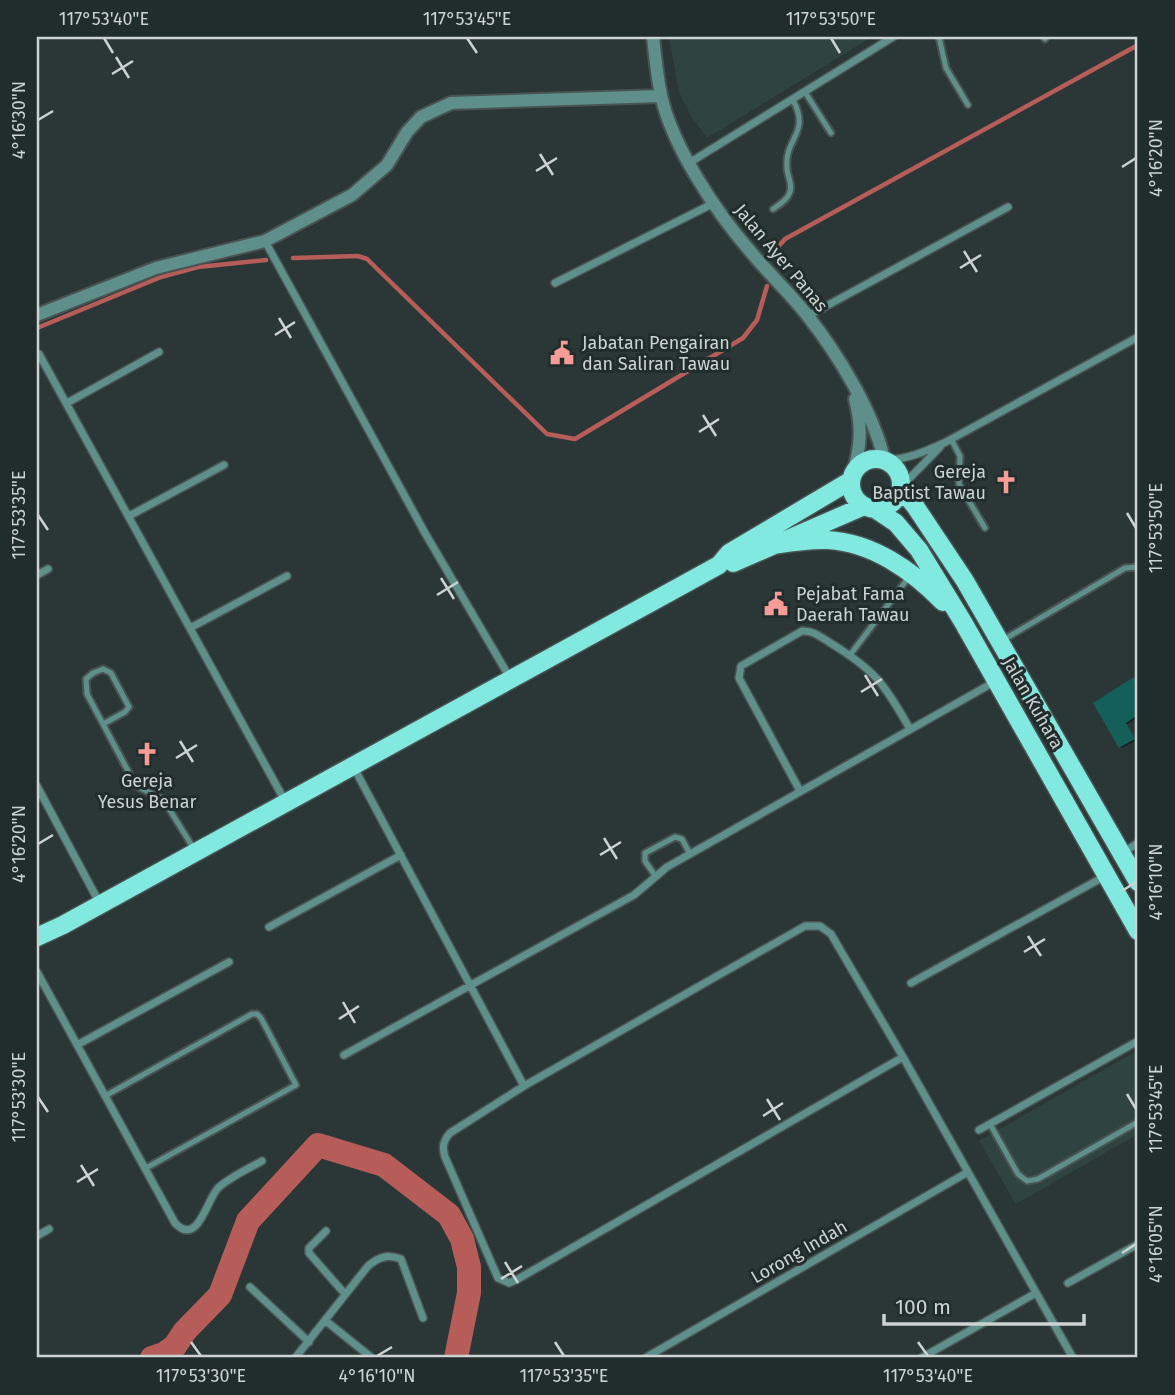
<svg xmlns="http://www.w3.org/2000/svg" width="1175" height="1395" font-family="'Fira Sans',sans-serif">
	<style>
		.built { fill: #2f4341 }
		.shadow { fill: #0007 }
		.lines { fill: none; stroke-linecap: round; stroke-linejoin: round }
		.stream { stroke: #b65d5a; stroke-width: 4.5 }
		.river { stroke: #b65d5a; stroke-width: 24 }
		.building { fill: #155f5a }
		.service-casing { stroke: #485352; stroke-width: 9 }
		.minor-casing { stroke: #485352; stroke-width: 10 }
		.tertiary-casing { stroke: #485352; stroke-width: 16 }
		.primary-casing { stroke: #485352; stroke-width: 21 }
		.service { stroke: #5f8f8a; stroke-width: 5 }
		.minor { stroke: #5f8f8a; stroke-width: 7 }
		.tertiary { stroke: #5f8f8a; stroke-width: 12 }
		.primary { stroke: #81e9e0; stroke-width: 18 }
		.ticks { fill: none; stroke: #ccd3d2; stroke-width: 2.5 }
		.labels { text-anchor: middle; stroke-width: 6; stroke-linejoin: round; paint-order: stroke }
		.street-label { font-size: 18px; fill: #ccd3d2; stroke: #212d2c }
		.poi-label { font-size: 18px; fill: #ccd3d2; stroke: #212d2c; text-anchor: start }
		.neatline { fill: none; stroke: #ccd3d2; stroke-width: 2.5 }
		.ticks-label { font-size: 18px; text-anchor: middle; fill: #ccd3d2 }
	</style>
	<rect width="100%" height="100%" fill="#2b3736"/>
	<path class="built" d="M 669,37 L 872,37 L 707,138 L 691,116 L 679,92 Z
		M 1138,1050 L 1138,1134 L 1016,1204 L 979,1141 Z"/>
	<path class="shadow" d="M 1135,681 L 1138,686 L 1138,717 L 1126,725 L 1135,741 L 1122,748 L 1120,747 Z"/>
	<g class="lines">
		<path class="stream" d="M 777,248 L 785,239 L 1138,45
			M 293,258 L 358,256 L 367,259 L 547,434 L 575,439 L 743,338 L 757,320 L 767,286
			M 37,328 L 161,277 L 198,267 L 266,260"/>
		<path class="river" d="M 152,1358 L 164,1354 L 175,1346 L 185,1331 L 220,1295 L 248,1221 L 318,1145 L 384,1165 L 449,1215 L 462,1239 L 469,1267 L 469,1293 L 456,1358"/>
	</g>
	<path class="building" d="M 1134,677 L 1138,684 L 1138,715 L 1126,723 L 1135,739 L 1119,748 L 1093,703 Z"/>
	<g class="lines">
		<g class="service-casing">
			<path id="service" d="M 939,37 L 946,68 L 968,105
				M 1044,37 L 1045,39
				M 805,92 L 831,133
				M 773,209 C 779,205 787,200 789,194 C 794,186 787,176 787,168 C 784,138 811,134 793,100
				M 951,439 L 960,456 L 959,484 L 985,528
				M 1003,640 L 1125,568 L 1138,567
				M 850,655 L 909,577
				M 103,724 L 125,712 L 129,707 L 111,673 L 103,669 L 93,673 L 86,679 L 87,694 L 136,786 L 163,799 L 194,849
				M 656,877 L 645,861 L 645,853 L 675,837 L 682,839 L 690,854
				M 105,1096 L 252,1014 L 257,1014 L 261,1018 L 296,1085 L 146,1168
				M 990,1124 L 1018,1174 L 1027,1181 L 1038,1179 L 1138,1122"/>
		</g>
		<g class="minor-casing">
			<path id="minor" d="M 689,163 L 893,37
				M 265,241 L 425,533 L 510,678
				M 555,283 L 714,203
				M 808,316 L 1008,207
				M 39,354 L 285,801
				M 67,403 L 159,352
				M 887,460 C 909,459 926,451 946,442 L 1138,337
				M 901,487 L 940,447
				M 129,516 L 224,465
				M 37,575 L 48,569
				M 190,628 L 287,576
				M 353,766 L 524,1086
				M 37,786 L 99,902
				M 800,791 L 739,678 L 741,666 L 802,631 C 813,630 822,638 832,644 C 876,671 885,685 910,729
				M 1122,853 L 1138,843
				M 805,926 L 820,926 L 831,934 L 903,1057 L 518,1279 L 509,1283 L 498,1278 L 445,1157 C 442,1147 443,1141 450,1133 L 524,1086 Z
				M 269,927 L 401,855
				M 37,972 L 175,1223 C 198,1247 206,1201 218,1188 C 230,1177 248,1169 262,1161
				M 911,983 L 1107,875
				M 77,1045 L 229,962
				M 344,1055 L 634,895 L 667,867 L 996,681
				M 903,1057 L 1073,1358
				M 979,1130 L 1138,1041
				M 326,1231 L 309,1248 L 309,1253 L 345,1294
				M 37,1236 L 49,1229
				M 1068,1283 L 1138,1244
				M 250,1287 L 309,1342
				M 326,1321 L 372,1358
				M 295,1358 L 368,1266 C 379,1257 387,1254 401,1259 L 423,1318
				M 645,1358 L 968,1172
				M 921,1358 L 1036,1293"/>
		</g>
		<g class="tertiary-casing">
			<path id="tertiary" d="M 653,37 C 655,56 657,76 661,95 C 672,146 716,212 750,251 C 768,273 789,292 807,315 C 837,353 873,411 884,459
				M 37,315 L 156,268 L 265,241 L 352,195 L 387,165 L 407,132 L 421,117 L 451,103 L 661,96
				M 853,473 C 861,446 862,426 855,399"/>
		</g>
		<g class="primary-casing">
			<path id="primary" d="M851 484a25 25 0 1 1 50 0a25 25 0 1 1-50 0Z
				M 901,489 L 915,506 L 965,581 L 1138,882
				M 875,509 L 896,523 L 919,550 L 963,622 L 1138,931
				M 768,546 C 787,543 807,539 827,540 C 872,542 913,571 943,602
				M 733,563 L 864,506
				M 37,937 L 63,925 L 659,598 L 719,565 L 729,553 L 850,481"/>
		</g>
		<use href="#service" class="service"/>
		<use href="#minor" class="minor"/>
		<use href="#tertiary" class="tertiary"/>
		<use href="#primary" class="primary"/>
	</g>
	<path class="ticks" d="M 104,38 L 113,53M 467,38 L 477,53M 831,38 L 840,53M 116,57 L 129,78M 112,74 L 133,61M 38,120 L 53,111M 540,154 L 553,175M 1122,167 L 1136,158M 536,171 L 557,158M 964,251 L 977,272M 960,268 L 981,255M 279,318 L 291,338M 275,335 L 295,322M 703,415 L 716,436M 699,432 L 719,419M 1127,513 L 1136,528M 38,515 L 48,530M 441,578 L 454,599M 437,595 L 458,582M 865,675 L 878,696M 861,692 L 882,679M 180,741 L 193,762M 176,758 L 197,745M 604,838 L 617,859M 38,844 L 53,835M 600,855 L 621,842M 1122,891 L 1136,882M 1028,936 L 1041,956M 1024,952 L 1045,939M 343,1002 L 355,1023M 339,1019 L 359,1006M 1127,1094 L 1136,1109M 38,1097 L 48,1112M 767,1099 L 780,1120M 763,1116 L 783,1103M 81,1165 L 94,1186M 77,1182 L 98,1169M 1122,1253 L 1136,1244M 505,1262 L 518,1283M 501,1279 L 522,1266M 191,1342 L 201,1356M 555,1342 L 564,1356M 918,1342 L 928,1356M 377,1356 L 392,1347"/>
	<defs>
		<g id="civic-bare" transform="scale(1.89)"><path d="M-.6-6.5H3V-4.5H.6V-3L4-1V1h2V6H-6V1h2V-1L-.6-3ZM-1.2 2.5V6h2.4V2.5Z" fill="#f59c96" stroke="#212d2c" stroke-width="2.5" paint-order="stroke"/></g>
		<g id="church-bare" transform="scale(1.89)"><path d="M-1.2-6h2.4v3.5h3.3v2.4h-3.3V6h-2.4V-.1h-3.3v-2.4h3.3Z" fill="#f59c96" stroke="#212d2c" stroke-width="2.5" paint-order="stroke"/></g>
	</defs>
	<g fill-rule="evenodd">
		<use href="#civic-bare" x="562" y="353"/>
		<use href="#church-bare" x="1006" y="482"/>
		<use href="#civic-bare" x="776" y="604"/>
		<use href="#church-bare" x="147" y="754"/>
	</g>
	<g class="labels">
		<g class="street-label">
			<text transform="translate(781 258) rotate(50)" y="6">Jalan Ayer Panas</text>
			<text transform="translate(1033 703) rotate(60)" y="6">Jalan Kuhara</text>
			<text transform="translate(799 1252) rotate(-30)" y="6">Lorong Indah</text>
		</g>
		<g class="poi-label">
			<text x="582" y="349">Jabatan Pengairan<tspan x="582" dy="21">dan Saliran Tawau</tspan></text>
			<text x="986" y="478" text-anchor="end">Gereja<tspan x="986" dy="21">Baptist Tawau</tspan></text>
			<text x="796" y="600">Pejabat Fama<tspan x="796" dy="21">Daerah Tawau</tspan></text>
			<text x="147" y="787" text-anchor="middle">Gereja<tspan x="147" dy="21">Yesus Benar</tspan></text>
		</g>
	</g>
	<rect width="1175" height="1395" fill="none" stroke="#212d2c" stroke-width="77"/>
	<path d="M884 1314v10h200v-10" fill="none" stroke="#ccd3d2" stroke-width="3.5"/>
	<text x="895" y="1314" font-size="21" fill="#ccd3d2" stroke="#212d2c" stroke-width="5" paint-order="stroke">100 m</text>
	<rect x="38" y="38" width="1098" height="1318" class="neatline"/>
	<g class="ticks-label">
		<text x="104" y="25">117°53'40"E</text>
		<text x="467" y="25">117°53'45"E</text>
		<text x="831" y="25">117°53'50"E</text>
		<text transform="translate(19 120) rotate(-90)" y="6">4°16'30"N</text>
		<text transform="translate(1156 158) rotate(-90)" y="6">4°16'20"N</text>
		<text transform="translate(19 515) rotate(-90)" y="6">117°53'35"E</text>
		<text transform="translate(1156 528) rotate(-90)" y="6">117°53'50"E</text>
		<text transform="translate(19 844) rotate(-90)" y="6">4°16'20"N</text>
		<text transform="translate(1156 882) rotate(-90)" y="6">4°16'10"N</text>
		<text transform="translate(19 1097) rotate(-90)" y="6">117°53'30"E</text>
		<text transform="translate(1156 1109) rotate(-90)" y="6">117°53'45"E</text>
		<text transform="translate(1156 1244) rotate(-90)" y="6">4°16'05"N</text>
		<text x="201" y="1382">117°53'30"E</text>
		<text x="377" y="1382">4°16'10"N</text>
		<text x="564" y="1382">117°53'35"E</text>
		<text x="928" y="1382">117°53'40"E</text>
	</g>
</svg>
